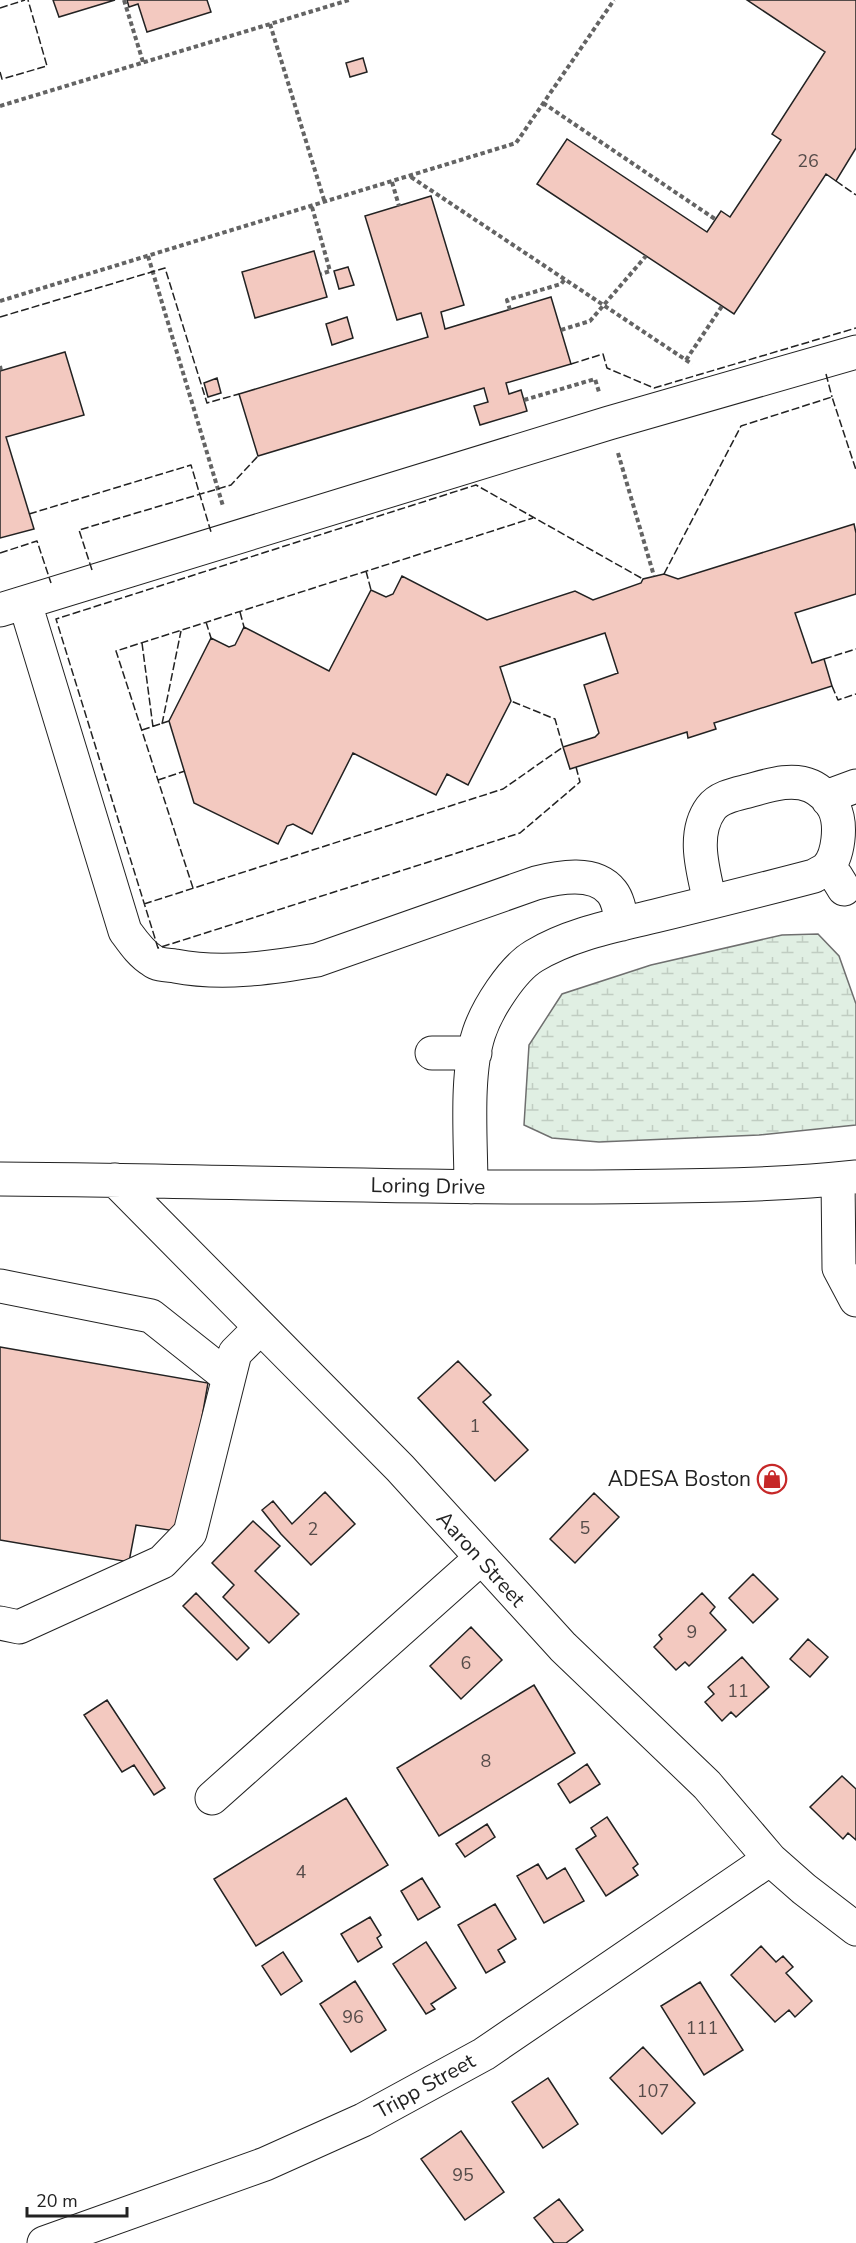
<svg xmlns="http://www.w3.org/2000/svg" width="856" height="2243" font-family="'Nunito Sans',sans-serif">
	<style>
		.wetland { fill: url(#wetland-marsh); stroke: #6f6f6f; stroke-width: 1.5 }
		.building { fill: #f3c9c0; stroke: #222; stroke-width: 1.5 }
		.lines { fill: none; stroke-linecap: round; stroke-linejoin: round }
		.minor-casing { stroke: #222; stroke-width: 35 }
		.path { stroke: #646464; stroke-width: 4; stroke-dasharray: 4.5 3; stroke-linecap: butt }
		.minor { stroke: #fff; stroke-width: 33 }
		.fence { stroke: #222; stroke-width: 1.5; stroke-dasharray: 8 3; stroke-linecap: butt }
		.labels { text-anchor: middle; stroke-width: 4.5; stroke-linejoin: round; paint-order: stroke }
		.number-label { font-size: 18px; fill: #564c4a }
		.street-label { font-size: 21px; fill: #222; stroke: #fff }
		.poi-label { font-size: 21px; fill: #222; stroke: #fff; text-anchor: end }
	</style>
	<defs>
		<pattern id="wetland-marsh" width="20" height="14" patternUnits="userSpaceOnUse" patternTransform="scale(1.5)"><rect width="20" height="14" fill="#e0efe3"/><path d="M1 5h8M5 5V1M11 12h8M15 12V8" fill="none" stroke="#c0cdc2"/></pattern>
	</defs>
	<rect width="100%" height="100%" fill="#fff"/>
	<path class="wetland" d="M 818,934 L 839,956 L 856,1004 L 856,1125 L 759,1135 L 599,1142 L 552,1138 L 524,1125 L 529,1045 L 562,994 L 651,965 L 782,935 Z"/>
	<path class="building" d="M 53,0 L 115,0 L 59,17 Z
		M 127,0 L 207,0 L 211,12 L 147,32 L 138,4 L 129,7 Z
		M 747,0 L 856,0 L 856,148 L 836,181 L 826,174 L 734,314 L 537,184 L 567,139 L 707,232 L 721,211 L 730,217 L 781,140 L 772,134 L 825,52 Z
		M 363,58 L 367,72 L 350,77 L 346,63 Z
		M 431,196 L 464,305 L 441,312 L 445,329 L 551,297 L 571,364 L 506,383 L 509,394 L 521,390 L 527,411 L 480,425 L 474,406 L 488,402 L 484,388 L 258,456 L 239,394 L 428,337 L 421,313 L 397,320 L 365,216 Z
		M 314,251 L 327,297 L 255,318 L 242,272 Z
		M 348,267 L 354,285 L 339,289 L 334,271 Z
		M 347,317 L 353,338 L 332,345 L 326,324 Z
		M 65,352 L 84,415 L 6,437 L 34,529 L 0,538 L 0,371 Z
		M 217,378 L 221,393 L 208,397 L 204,383 Z
		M 854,524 L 856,533 L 856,594 L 795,613 L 812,663 L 824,659 L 832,686 L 714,723 L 716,729 L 688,738 L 687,732 L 570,769 L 563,747 L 595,737 L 599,733 L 584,685 L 618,673 L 605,633 L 500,667 L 511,701 L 468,785 L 447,774 L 436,795 L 353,753 L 312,834 L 293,824 L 287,826 L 278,844 L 194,803 L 169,721 L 211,638 L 229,647 L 235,645 L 244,627 L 329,671 L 371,590 L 386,597 L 393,594 L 402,576 L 487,620 L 575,591 L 593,600 L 641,583 L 643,579 L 664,574 L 678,579 Z
		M 0,1347 L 208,1383 L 182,1532 L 136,1525 L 129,1562 L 0,1540 Z
		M 458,1361 L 491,1395 L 483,1402 L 528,1450 L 495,1481 L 418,1398 Z
		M 325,1492 L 355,1524 L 311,1565 L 281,1534 L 262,1510 L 273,1501 L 292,1524 Z
		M 594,1493 L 619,1517 L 575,1563 L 550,1539 Z
		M 253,1521 L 280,1546 L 255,1571 L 299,1614 L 269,1643 L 223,1597 L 234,1585 L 212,1563 Z
		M 753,1574 L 778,1599 L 753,1623 L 729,1598 Z
		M 196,1593 L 249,1648 L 237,1660 L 183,1606 Z
		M 702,1593 L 715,1607 L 710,1613 L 726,1630 L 689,1666 L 685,1662 L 676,1670 L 654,1647 L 662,1639 L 659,1635 Z
		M 471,1627 L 502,1660 L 461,1699 L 430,1666 Z
		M 808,1639 L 828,1657 L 810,1677 L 790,1659 Z
		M 742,1657 L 769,1687 L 736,1717 L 731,1712 L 722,1721 L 705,1702 L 714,1694 L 708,1687 Z
		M 534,1685 L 575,1753 L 439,1836 L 397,1768 Z
		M 107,1700 L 165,1788 L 154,1795 L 134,1765 L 122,1772 L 84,1715 Z
		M 587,1764 L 600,1784 L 570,1803 L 558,1784 Z
		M 842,1776 L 856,1789 L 856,1840 L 848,1833 L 843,1839 L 810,1807 Z
		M 346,1798 L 388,1865 L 256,1946 L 214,1879 Z
		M 607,1817 L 638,1864 L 633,1868 L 638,1875 L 606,1896 L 576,1849 L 596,1836 L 591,1828 Z
		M 487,1824 L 495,1837 L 465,1857 L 456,1844 Z
		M 538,1864 L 547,1879 L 565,1868 L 584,1901 L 544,1923 L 517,1876 Z
		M 422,1878 L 440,1907 L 418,1920 L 401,1891 Z
		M 495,1904 L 516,1939 L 498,1950 L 505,1962 L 486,1973 L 458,1925 Z
		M 370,1917 L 381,1935 L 377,1938 L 382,1947 L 358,1962 L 341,1934 Z
		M 426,1942 L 456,1988 L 431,2004 L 435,2009 L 426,2014 L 393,1964 Z
		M 761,1946 L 776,1962 L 783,1956 L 793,1967 L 786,1973 L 812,2001 L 795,2017 L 789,2010 L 775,2022 L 731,1975 Z
		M 283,1952 L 302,1981 L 281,1995 L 262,1966 Z
		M 355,1981 L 386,2030 L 351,2052 L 320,2004 Z
		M 700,1982 L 743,2050 L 704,2075 L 661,2006 Z
		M 643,2047 L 695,2103 L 662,2134 L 610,2078 Z
		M 548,2078 L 578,2124 L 543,2148 L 512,2102 Z
		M 461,2131 L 504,2192 L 465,2220 L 421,2159 Z
		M 559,2199 L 583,2230 L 566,2243 L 554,2243 L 534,2218 Z"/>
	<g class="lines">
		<g class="minor-casing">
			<path id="minor" d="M 25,603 L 125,931 C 133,942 141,954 153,961 C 158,965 168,965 175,966 C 222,975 270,968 317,960 L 536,883 C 559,877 595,870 612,892 C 619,901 620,914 622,924
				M 0,610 L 609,423 L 856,352
				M 828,800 L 837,793 L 856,786
				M 827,868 L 836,876 L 844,889
				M 432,1053 L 475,1053
				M 0,1179 C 192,1180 384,1188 575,1187 C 669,1186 763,1187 856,1177
				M 838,1179 L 839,1268 L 856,1300
				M 115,1180 L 400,1468 L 563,1647 L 707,1785 L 770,1859 L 804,1889 L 856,1929
				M 471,1187 C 471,1142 465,1075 479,1033 C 487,1009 512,969 534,956 C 570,934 614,926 655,916 C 708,903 761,890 814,876 C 817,874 822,872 826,869 C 839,857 842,824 834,808 C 829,799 820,790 811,786 C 791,777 767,786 748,791 C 736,794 719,797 711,808 C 691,835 704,873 710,902
				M 0,1286 L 151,1316 L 228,1377
				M 0,1623 L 19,1627 L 162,1562 L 190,1533 L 235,1353 L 260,1328
				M 212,1798 L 480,1559
				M 44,2243 L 265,2164 L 363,2120 L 484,2054 L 770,1859"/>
		</g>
		<path class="path" d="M 124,0 L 143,62
			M 270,24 L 325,203
			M 543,103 L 715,219
			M 0,106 L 349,0
			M 411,177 L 692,364
			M 392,182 L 399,206
			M 312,207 L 330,271 L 321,274
			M 148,256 L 223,506
			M 0,301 L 516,143 L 614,0
			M 510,310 L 507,300 L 561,284 L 565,279
			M 561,330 L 590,321 L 646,256
			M 686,360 L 722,306
			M 0,366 L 1,371
			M 524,400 L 595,379 L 599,392
			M 618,453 L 654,576"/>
		<use href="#minor" class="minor"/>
		<path class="fence" d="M 0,8 L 25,0
			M 0,72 L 2,79 L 47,66 L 28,0
			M 836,181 L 856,195
			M 0,317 L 165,268 L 207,403 L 239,394
			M 571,364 L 603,354 L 607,368 L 654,388 L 856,328
			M 826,374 L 832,397
			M 29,514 L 191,465 L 211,532
			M 0,553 L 37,541 L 51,583
			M 92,570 L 79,530 L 231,485 L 258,456
			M 366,571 L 371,590
			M 664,574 L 741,426 L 832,397 L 856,470
			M 240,612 L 244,627
			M 206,622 L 211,638
			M 142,643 L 153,727
			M 824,659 L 856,649
			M 832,686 L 838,700 L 856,694
			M 162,724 L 181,631
			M 142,730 L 169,721
			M 576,767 L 580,782 L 520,833 L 158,948 L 56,619 L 476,485 L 643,579
			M 158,780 L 185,771
			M 193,888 L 116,651 L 533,518
			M 144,904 L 503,789 L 563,747 L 555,719 L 511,701"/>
	</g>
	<defs>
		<g id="shop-ring" transform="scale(1.5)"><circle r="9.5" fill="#fff" stroke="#c62828" stroke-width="1.5"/><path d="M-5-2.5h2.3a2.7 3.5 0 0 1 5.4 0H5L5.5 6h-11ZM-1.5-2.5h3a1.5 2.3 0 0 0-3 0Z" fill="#c62828"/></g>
	</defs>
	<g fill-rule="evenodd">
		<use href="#shop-ring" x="772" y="1479"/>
	</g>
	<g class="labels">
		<g class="number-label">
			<text x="808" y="167">26</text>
			<text x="475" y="1432">1</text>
			<text x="585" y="1534">5</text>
			<text x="313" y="1535">2</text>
			<text x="692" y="1638">9</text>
			<text x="466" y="1669">6</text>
			<text x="738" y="1697">11</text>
			<text x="486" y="1767">8</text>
			<text x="301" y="1878">4</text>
			<text x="353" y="2023">96</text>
			<text x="702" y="2034">111</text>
			<text x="653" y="2097">107</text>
			<text x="463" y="2181">95</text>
		</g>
		<g class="street-label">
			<text transform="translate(428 1186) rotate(1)" y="7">Loring Drive</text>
			<text transform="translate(481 1559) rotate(48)" y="7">Aaron Street</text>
			<text transform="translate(425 2086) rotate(-29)" y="7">Tripp Street</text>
		</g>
		<g class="poi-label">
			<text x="751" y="1486">ADESA Boston</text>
		</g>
	</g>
	<path d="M27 2207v9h100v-9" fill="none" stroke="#222222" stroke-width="3"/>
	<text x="36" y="2207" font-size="18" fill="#222222" stroke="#ffffff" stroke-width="4.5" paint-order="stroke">20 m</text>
</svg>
